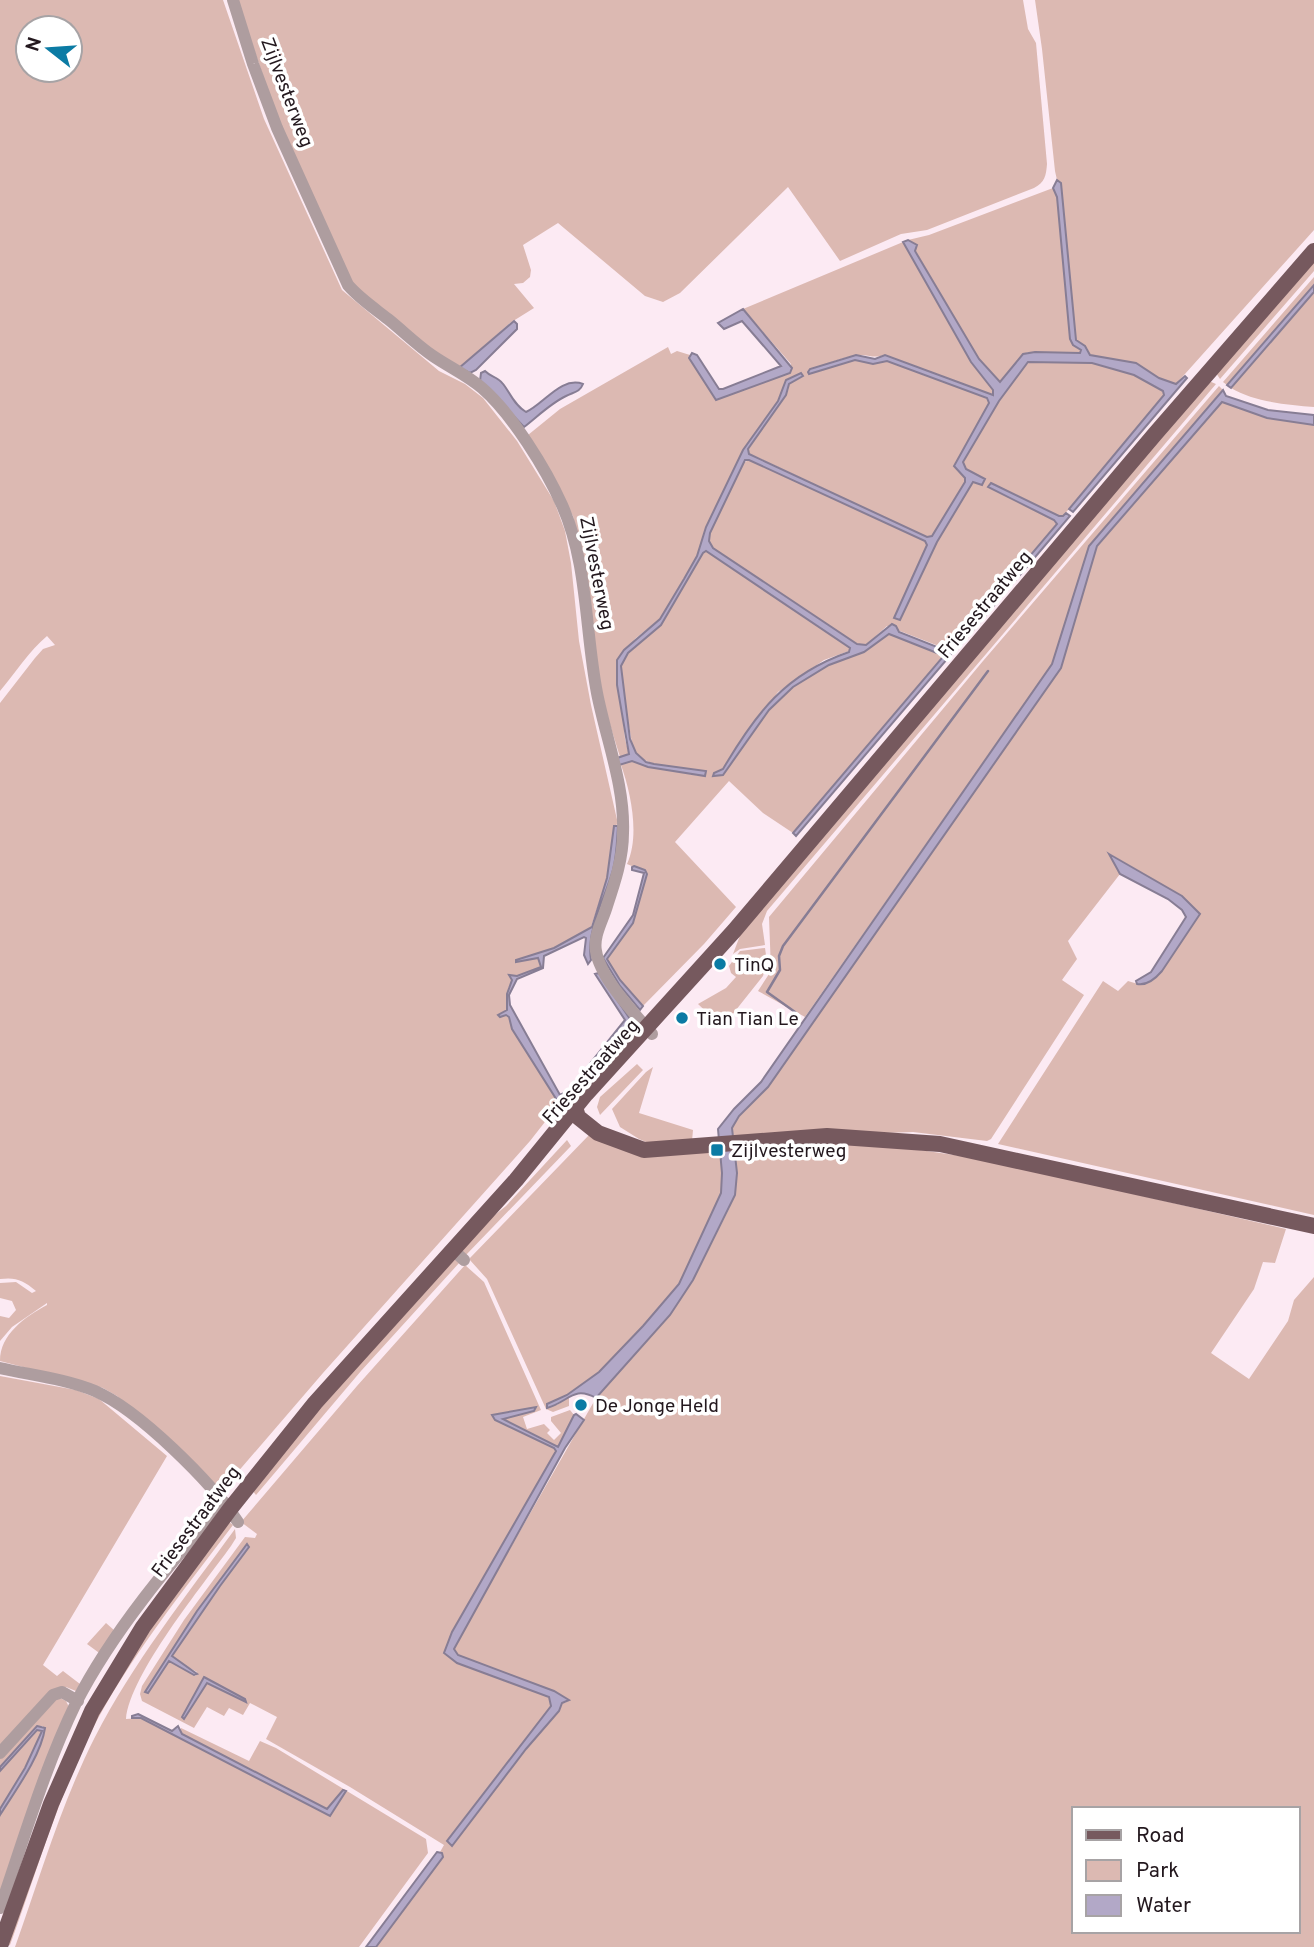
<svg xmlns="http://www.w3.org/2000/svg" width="1314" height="1947" font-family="Overpass,sans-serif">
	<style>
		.green { fill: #dcb9b2; fill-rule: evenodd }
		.water { fill: #b2a8c7; stroke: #877d94; stroke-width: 2 }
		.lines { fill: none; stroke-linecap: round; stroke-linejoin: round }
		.stream { stroke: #877d94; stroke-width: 2.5 }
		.minor { stroke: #ae9d9f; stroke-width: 12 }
		.major { stroke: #76595e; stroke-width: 16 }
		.poi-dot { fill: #0b7ba4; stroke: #fff; stroke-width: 2.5 }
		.labels { text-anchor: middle; stroke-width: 7; stroke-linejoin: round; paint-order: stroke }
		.street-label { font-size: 19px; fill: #23181e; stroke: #fff }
		.poi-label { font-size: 19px; fill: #23181e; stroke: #fff; text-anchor: start }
	</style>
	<rect width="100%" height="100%" fill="#fceaf3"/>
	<path class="green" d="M 0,0 L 223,0 L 264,119 L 342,290 L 439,371 L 465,384 L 483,398 L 517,441 L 554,501 L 565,531 L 571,563 L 579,641 L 591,705 L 618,824 L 614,826 L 607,878 L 591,927 L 554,948 L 516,960 L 538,958 L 541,967 L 517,976 L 509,975 L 512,980 L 508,989 L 507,1010 L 499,1014 L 509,1017 L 510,1022 L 559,1104 L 530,1141 L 323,1373 L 224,1488 L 218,1487 L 117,1396 L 103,1388 L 0,1361 C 0,1334 25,1317 47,1305 L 47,1303 L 12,1327 L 0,1341 L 0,1316 L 9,1318 L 16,1310 L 12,1301 L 0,1298 L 0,1283 L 16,1282 L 32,1293 L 36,1291 C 23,1280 16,1277 0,1279 L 0,703 L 35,658 L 43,649 L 55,645 L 47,636 C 29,651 16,672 0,691 ZM 28,28 L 70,28 L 70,70 L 28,70 Z
		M 237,0 L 1023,0 L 1028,29 L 1036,43 L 1047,164 C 1046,176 1045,182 1034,188 L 927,230 L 901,234 L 840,261 L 788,187 L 680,293 L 663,302 L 645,296 L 558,223 L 523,245 L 531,270 L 530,277 L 523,283 L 514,284 L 534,308 L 510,323 L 459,368 L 440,357 L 354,286 L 283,134 Z
		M 1035,0 L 1314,0 L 1314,230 L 1176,384 L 1159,378 L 1140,366 L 1090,355 L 1087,348 L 1076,340 L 1061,183 L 1057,180 L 1055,171 L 1042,49 Z
		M 1053,188 L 1057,197 L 1076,347 L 1081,350 L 1080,353 L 1029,352 L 1023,354 L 1000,382 L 979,359 L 915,250 L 914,245 L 908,240 L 929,235 Z
		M 903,242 L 971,362 L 993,390 L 992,395 L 885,355 C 873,358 873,356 862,355 C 845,355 827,365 810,369 L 809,373 L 855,360 L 873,364 L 887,361 L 987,398 L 989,403 L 954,466 L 965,478 L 965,482 L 932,537 L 927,537 L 748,453 L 748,450 L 788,391 L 789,384 L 803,375 L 801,373 L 789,378 L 778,401 L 743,450 L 706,527 L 697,556 L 660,619 L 636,638 L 617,660 L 625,739 L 629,754 L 623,758 L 620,757 L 600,692 L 582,557 L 573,516 L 528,435 L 560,409 L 668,347 L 671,354 L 677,351 L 690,355 L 689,358 L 716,400 L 790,373 L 791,364 L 743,309 Z
		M 1314,258 L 1314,271 L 1220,379 L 1216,373 Z
		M 1314,277 L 1314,285 L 1227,385 L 1223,382 Z
		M 1314,292 L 1314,407 C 1288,405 1254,402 1231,388 Z
		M 1032,361 L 1091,363 L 1134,375 L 1163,391 L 1164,395 L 1063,516 L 1059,516 L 992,483 L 1055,520 L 1057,524 L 949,650 L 887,626 L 866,645 L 857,644 L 713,548 L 709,541 L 710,533 L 743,463 L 749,460 L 925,541 L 927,544 L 900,620 L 937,542 L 973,482 L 982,485 L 985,480 L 966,469 L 963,462 C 977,441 1012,370 1032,361 Z
		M 1209,381 L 1216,384 L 767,911 L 762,924 L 765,945 L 740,949 L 733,954 L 744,925 Z
		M 1219,386 L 1223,390 L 1089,546 L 1052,664 L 805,1017 L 758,991 L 771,971 L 769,917 L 983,661 Z
		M 1222,401 L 1267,418 L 1314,425 L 1314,1215 L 998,1144 L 1103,981 L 1118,991 L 1128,981 L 1141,985 L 1199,914 L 1182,896 L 1110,854 L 1120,874 L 1068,941 L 1077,959 L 1062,980 L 1084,995 L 991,1139 L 987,1141 L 913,1132 L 736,1138 L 732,1134 C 731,1114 757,1102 768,1087 L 1061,668 L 1097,547 Z
		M 707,551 L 850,648 L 849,651 L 824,660 L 778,692 L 722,770 L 714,773 L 723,775 L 769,710 L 793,687 L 829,665 L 864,652 L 885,636 L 889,634 L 942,655 L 942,658 L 793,833 L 763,813 L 729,781 L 675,842 L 736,907 L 704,944 L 643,1006 L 620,980 L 607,959 L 633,923 L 646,872 L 627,864 C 640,836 631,793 621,765 L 632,761 L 648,767 L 701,776 L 706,771 L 654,764 L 640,758 L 633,749 L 622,686 L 621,666 L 628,653 L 661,625 L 703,553 Z
		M 765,948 L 767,962 L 763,976 L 728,1020 L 722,1015 L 716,1021 L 698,1004 L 726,988 L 736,977 L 731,973 L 729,966 L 740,951 Z
		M 637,1064 L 643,1070 L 600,1115 L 597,1107 L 600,1097 Z
		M 653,1067 L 639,1113 L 693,1130 L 692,1141 L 653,1145 L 639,1139 L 620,1127 L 612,1109 L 646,1072 Z
		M 590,1134 L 626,1150 L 721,1151 L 721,1193 L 679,1284 L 643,1326 L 599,1372 L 567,1395 L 547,1404 L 557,1405 L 569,1397 L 569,1406 L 553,1412 L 546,1409 L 487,1279 L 469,1259 Z
		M 567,1140 L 571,1146 L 465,1256 L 461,1249 L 480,1227 L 506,1206 Z
		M 800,1142 L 892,1146 L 982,1159 L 1286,1229 L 1275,1263 L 1263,1262 L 1254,1289 L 1211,1353 L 1249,1379 L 1288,1321 L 1294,1300 L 1314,1277 L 1314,1947 L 376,1947 L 443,1857 L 440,1852 L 444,1845 L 350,1787 L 266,1739 L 277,1717 L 250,1703 L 243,1715 L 229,1708 L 224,1716 L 207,1707 L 194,1728 L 142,1701 L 140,1694 L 142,1686 L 184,1620 L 245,1537 L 255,1538 L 257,1534 L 241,1522 L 357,1386 L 465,1265 L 484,1282 L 541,1410 L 523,1417 L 527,1429 L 544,1424 L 550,1430 L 547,1433 L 554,1440 L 561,1433 L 551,1421 L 551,1417 L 570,1410 L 574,1415 L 558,1447 L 503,1419 L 534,1411 L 535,1407 L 492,1416 L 554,1448 L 556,1451 L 452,1632 L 444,1653 L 457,1663 L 550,1697 L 551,1706 L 447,1843 L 559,1711 L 562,1703 L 567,1702 L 568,1699 L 554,1691 L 458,1655 L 454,1649 L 455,1645 L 596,1398 L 670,1315 L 693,1280 L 730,1207 L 734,1149 ZM 247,1544 L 249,1547 L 220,1586 L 172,1656 L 172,1658 L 197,1672 L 196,1676 L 169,1661 L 148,1692 L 145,1692 L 197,1611 ZM 1074,1809 L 1298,1809 L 1298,1931 L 1074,1931 Z
		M 455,1258 L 460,1262 L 361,1371 L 256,1495 L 252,1490 L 293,1437 Z
		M 0,1376 L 76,1390 L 99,1399 L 167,1456 L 43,1665 L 57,1676 L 63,1671 L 80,1684 L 76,1691 L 66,1687 L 0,1748 Z
		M 229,1522 L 233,1525 C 184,1590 128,1659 91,1732 C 57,1800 36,1874 10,1945 L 5,1947 L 62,1789 L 117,1675 Z
		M 235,1529 L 236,1538 L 231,1546 C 203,1585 130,1674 126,1719 L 141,1718 L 330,1815 L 343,1790 L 327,1809 L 182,1734 L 180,1731 L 181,1728 L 249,1761 L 260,1741 L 276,1748 L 426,1839 L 428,1853 L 359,1947 L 15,1947 C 40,1877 61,1804 95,1737 C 133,1663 186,1596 235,1529 Z
		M 106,1623 L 115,1631 L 102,1655 L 87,1644 Z
		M 60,1698 L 66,1701 L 69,1707 L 0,1892 L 0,1815 L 25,1774 L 43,1738 L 43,1726 L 37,1726 L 0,1767 L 0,1759 L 53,1700 Z
		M 39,1729 L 42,1733 L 18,1781 L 0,1809 L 0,1771 Z"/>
	<path class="water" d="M 1057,180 L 1061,183 L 1076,340 L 1085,346 L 1090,355 L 1136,363 L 1159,378 L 1176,384 L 1185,376 L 1187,378 L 1073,512 L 1069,509 L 1164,395 L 1163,391 L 1134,375 L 1092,363 L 1028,362 L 999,401 L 963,462 L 966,469 L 985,479 L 982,485 L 973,482 L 937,542 L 900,620 L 894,618 L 927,545 L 925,541 L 749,460 L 745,460 L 710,533 L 709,541 L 713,548 L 857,644 L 866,645 L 892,624 L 896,626 L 899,632 L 947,651 L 951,649 L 954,651 L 796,836 L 793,833 L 942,658 L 942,655 L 889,634 L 864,652 L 829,665 L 793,687 L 769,710 L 723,775 L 713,776 L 714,773 L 723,769 C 756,713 785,674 849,652 L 850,648 L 706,551 L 703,553 L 661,625 L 628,653 L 621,666 L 630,739 L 636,753 L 646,762 L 654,764 L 706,771 L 705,776 L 648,767 L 632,761 L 619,765 L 617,758 L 629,754 L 617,685 L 617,660 L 624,650 L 660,619 L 684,579 L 697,556 L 706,527 L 743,450 L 778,401 L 786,380 L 801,373 L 803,376 L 789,384 L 786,395 L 748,449 L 749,454 L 927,537 L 932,536 L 965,482 L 965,478 L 954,466 L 989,403 L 987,398 L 887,361 L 873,364 L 855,360 L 809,374 L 808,372 L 810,369 L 856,355 L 875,359 L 885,355 L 993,395 L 993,390 L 971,362 L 903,242 L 908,240 L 917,245 L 915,251 L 979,359 L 1000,382 L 1023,354 L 1035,352 L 1080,353 L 1081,350 L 1073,345 L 1070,339 L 1057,197 L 1053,188 Z
		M 1314,285 L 1314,292 L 1231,388 L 1227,385 Z
		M 743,309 L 792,368 L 790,373 L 716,400 L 689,358 L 692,353 L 697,355 L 719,389 L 723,389 L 781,366 L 742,321 L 724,329 L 718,323 Z
		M 514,321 L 517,324 L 517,329 L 476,370 L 470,373 L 459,368 Z
		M 485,371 C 490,376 494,376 499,380 C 508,386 511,403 526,412 C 544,404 561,376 583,384 C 580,392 574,392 566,396 C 551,403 537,417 524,427 L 480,381 L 481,373 Z
		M 1223,390 L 1226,396 L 1268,410 L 1314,415 L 1314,425 L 1267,418 L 1222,402 L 1097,546 L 1061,668 L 768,1087 L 739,1116 L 732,1128 L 737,1173 L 735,1195 L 693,1280 L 670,1315 L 596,1398 C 573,1385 569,1402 547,1408 L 547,1404 L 567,1395 L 599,1372 L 643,1326 L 679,1284 L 721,1193 L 722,1173 L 718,1129 L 734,1109 L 761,1082 L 1052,664 L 1089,546 Z
		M 991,483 L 1059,516 L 1063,516 L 1066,513 L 1070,516 L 958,648 L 955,644 L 1057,524 L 1054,520 L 988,487 Z
		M 614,826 L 618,826 C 617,840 617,855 613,870 C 605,898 586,931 591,960 L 588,964 L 584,955 L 586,938 L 584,937 L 544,956 L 543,968 L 517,979 L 509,995 L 510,1005 L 560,1095 L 568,1091 L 625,1020 L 595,974 L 599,973 L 630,1019 L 629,1025 L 560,1105 L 512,1029 L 509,1017 L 506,1015 L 500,1017 L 498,1015 L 507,1010 L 507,994 L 512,980 L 509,975 L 517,976 L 541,967 L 538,958 L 516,962 L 516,960 L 554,948 L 592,927 L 607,878 Z
		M 1109,854 L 1182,896 L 1200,914 L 1162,971 C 1156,978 1147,986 1137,984 L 1136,981 L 1151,972 L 1186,917 L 1182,910 L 1168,899 L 1120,874 Z
		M 634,866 L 645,870 L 647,874 L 633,923 L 607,959 L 620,980 L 643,1006 L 640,1010 L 620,986 L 603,958 L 633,915 L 644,873 L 632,870 L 632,867 Z
		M 536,1407 L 534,1411 L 503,1419 L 558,1447 L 574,1415 L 576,1414 L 584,1420 L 565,1448 L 454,1649 L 458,1655 L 554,1691 L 569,1700 L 562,1703 L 559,1711 L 526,1749 L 452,1846 L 447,1841 L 551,1706 L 549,1697 L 457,1663 L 444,1653 L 452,1632 L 556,1451 L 554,1448 L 495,1420 L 492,1415 Z
		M 247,1544 L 249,1547 L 220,1586 L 172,1656 L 197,1674 L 194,1675 L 169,1661 L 148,1693 L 145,1692 L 197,1611 Z
		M 204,1677 L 245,1699 L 246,1702 L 207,1683 L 184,1719 L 182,1717 Z
		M 138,1714 L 172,1731 L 178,1726 L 182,1734 L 327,1809 L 343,1790 L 346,1791 L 330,1816 L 141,1718 L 132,1718 L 132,1716 Z
		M 37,1726 L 45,1728 C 41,1756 15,1791 0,1815 L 0,1809 L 25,1768 L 42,1731 L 37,1730 L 0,1771 L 0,1767 Z
		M 437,1852 L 442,1853 L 443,1857 L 376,1947 L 366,1947 Z"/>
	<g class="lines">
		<path class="stream" d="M 795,1012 L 767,992 L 780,970 L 779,956 L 783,946 L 988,671"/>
		<path class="minor" d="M 233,0 L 253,64 L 277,128 L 348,285 C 359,298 374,308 388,319 C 403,331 417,345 433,356 C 449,367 467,375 482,388 C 512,414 546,469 562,505 C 588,563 585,631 597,693 C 606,739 625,786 623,833 C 623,858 615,882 607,906 C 603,920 593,936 596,951 C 600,978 635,1014 652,1034
			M 453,1250 L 464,1260
			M 0,1368 C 31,1375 66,1379 95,1391 C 139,1410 211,1482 238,1522
			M 0,1753 L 53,1695 L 62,1692 L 78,1701
			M 0,1908 C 24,1839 44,1769 76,1703 C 112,1632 172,1561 224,1502"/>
		<path class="major" d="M 575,1107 L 578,1117 L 598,1133 L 644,1150 L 827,1136 L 940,1144 L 1314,1226
			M 0,1946 L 51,1804 L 92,1711 L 143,1627 L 230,1509 L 315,1403 L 516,1180 L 586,1094 L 734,931 L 1155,434 L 1314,251"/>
	</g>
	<g class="poi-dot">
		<circle cx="720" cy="964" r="7"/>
		<circle cx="682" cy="1018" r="7"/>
		<rect x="710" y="1143" width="14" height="14" rx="3.5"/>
		<circle cx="581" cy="1405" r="7"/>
	</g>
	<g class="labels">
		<g class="street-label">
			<text transform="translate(288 92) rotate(69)" y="7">Zijlvesterweg</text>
			<text transform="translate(598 573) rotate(79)" y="7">Zijlvesterweg</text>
			<text transform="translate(984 604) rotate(-50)" y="7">Friesestraatweg</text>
			<text transform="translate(590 1071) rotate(-48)" y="7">Friesestraatweg</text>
			<text transform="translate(195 1521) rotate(-53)" y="7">Friesestraatweg</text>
		</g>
		<g class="poi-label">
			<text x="734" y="971">TinQ</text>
			<text x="696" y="1025">Tian Tian Le</text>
			<text x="731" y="1157">Zijlvesterweg</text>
			<text x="595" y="1412">De Jonge Held</text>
		</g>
	</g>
	<rect x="1072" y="1807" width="228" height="126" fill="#ffffff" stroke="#a7a3a5" stroke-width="2"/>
	<rect x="1086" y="1830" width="35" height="10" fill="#76595e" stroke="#a7a3a5" stroke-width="2"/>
	<text x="1136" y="1842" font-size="21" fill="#23181e">Road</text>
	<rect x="1086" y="1860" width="35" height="21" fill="#dcb9b2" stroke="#a7a3a5" stroke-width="2"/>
	<text x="1136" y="1877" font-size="21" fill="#23181e">Park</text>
	<rect x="1086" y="1895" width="35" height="21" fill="#b2a8c7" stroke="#a7a3a5" stroke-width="2"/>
	<text x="1136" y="1912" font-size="21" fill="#23181e">Water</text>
	<g transform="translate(49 49) rotate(287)"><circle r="33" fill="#ffffff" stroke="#a7a3a5" stroke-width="2"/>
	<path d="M0-5L12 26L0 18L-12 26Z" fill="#0b7ba4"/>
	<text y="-10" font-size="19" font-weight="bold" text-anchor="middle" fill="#23181e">N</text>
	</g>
</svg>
